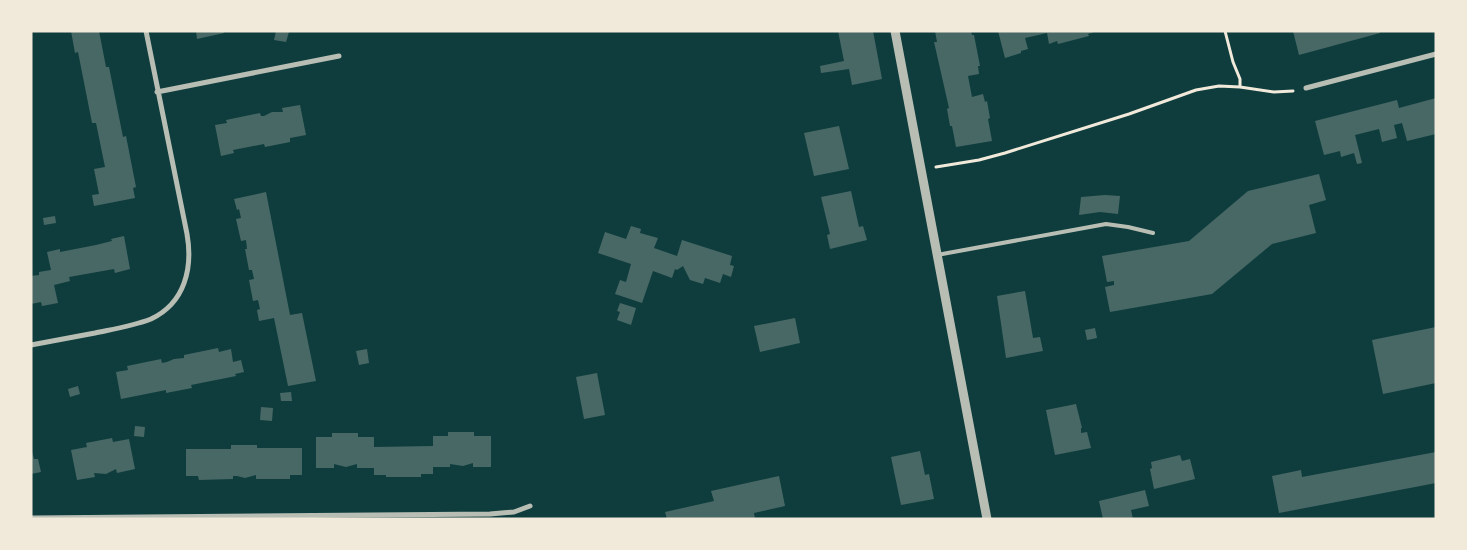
<svg xmlns="http://www.w3.org/2000/svg" width="1467" height="550" font-family="'Titillium Web',sans-serif">
	<style>
		.building { fill: #486865 }
		.lines { fill: none; stroke-linecap: round; stroke-linejoin: round }
		.path { stroke: #f1e9da; stroke-width: 3 }
		.service { stroke: #b8beb3; stroke-width: 4 }
		.minor { stroke: #b8beb3; stroke-width: 5 }
		.tertiary { stroke: #b8beb3; stroke-width: 9 }
	</style>
	<rect width="100%" height="100%" fill="#0f3d3e"/>
	<path class="building" d="M 71,31 L 99,31 L 106,67 L 109,67 L 123,137 L 126,136 L 136,187 L 133,188 L 135,198 L 94,206 L 92,195 L 99,194 L 94,169 L 105,167 L 96,123 L 92,123 L 78,52 L 75,53 Z
		M 196,31 L 224,31 L 224,33 L 197,39 Z
		M 276,31 L 289,32 L 286,42 L 274,40 Z
		M 838,31 L 873,31 L 882,79 L 852,85 L 849,69 L 821,73 L 820,66 L 844,61 Z
		M 935,31 L 971,31 L 972,35 L 974,35 L 980,66 L 978,66 L 979,74 L 968,76 L 972,97 L 983,94 L 985,102 L 987,101 L 990,118 L 988,119 L 992,141 L 956,147 L 952,126 L 950,126 L 947,109 L 949,108 L 934,42 L 937,42 Z
		M 998,31 L 1094,31 L 1094,32 L 1088,34 L 1089,36 L 1058,44 L 1057,41 L 1049,44 L 1047,33 L 1025,38 L 1028,49 L 1021,51 L 1021,53 L 1005,58 Z
		M 1293,31 L 1380,31 L 1380,33 L 1299,55 Z
		M 1436,98 L 1436,134 L 1407,141 L 1402,123 L 1394,125 L 1397,138 L 1382,142 L 1379,129 L 1355,135 L 1362,163 L 1357,164 L 1354,153 L 1341,157 L 1340,151 L 1324,155 L 1315,121 L 1397,100 L 1399,108 Z
		M 300,105 L 306,135 L 290,138 L 290,142 L 265,147 L 264,144 L 233,150 L 234,153 L 221,156 L 215,125 L 227,123 L 226,120 L 260,113 L 261,116 L 264,116 L 272,112 L 283,112 L 282,108 Z
		M 839,126 L 849,169 L 814,176 L 804,133 Z
		M 1319,174 L 1326,200 L 1309,205 L 1316,233 L 1272,244 L 1212,294 L 1110,312 L 1105,287 L 1114,285 L 1114,281 L 1107,282 L 1102,256 L 1189,241 L 1248,191 Z
		M 851,191 L 859,227 L 863,226 L 867,240 L 830,249 L 827,235 L 830,234 L 821,197 Z
		M 266,192 L 290,315 L 302,313 L 316,381 L 288,386 L 274,318 L 259,321 L 257,310 L 260,309 L 258,300 L 253,301 L 249,280 L 254,279 L 252,270 L 249,270 L 245,249 L 247,249 L 246,240 L 241,241 L 236,219 L 241,218 L 239,209 L 237,210 L 234,199 Z
		M 1105,195 L 1120,196 L 1118,214 L 1100,212 L 1079,215 L 1081,197 Z
		M 55,216 L 56,223 L 44,225 L 43,218 Z
		M 631,226 L 641,229 L 640,233 L 658,238 L 654,248 L 677,256 L 682,240 L 732,256 L 730,265 L 734,266 L 731,277 L 723,274 L 720,283 L 705,278 L 703,284 L 690,280 L 683,266 L 677,270 L 675,269 L 672,278 L 653,271 L 642,303 L 615,294 L 620,280 L 626,282 L 631,264 L 598,253 L 605,232 L 626,239 Z
		M 124,236 L 130,269 L 115,273 L 114,269 L 69,277 L 70,281 L 54,285 L 58,303 L 42,306 L 41,302 L 31,304 L 31,276 L 39,275 L 39,272 L 51,270 L 47,252 L 60,249 L 60,252 L 96,245 L 112,241 L 111,239 Z
		M 1025,291 L 1033,338 L 1040,337 L 1043,351 L 1006,358 L 997,296 Z
		M 620,303 L 636,308 L 631,325 L 617,320 L 620,312 L 617,311 Z
		M 795,318 L 800,343 L 760,352 L 754,326 Z
		M 1436,327 L 1436,383 L 1383,394 L 1372,340 Z
		M 1095,328 L 1097,338 L 1087,340 L 1085,330 Z
		M 218,348 L 219,352 L 231,349 L 233,362 L 241,360 L 244,372 L 235,374 L 236,376 L 191,385 L 192,388 L 166,393 L 166,390 L 121,399 L 116,372 L 128,370 L 127,366 L 161,359 L 162,363 L 167,362 L 174,359 L 184,358 L 184,355 Z
		M 367,349 L 369,363 L 359,365 L 356,351 Z
		M 597,373 L 605,415 L 584,419 L 576,377 Z
		M 78,386 L 80,394 L 70,397 L 68,389 Z
		M 291,392 L 292,401 L 281,401 L 280,393 Z
		M 1076,404 L 1082,428 L 1081,428 L 1081,433 L 1087,432 L 1091,448 L 1055,455 L 1046,410 Z
		M 261,407 L 273,408 L 272,421 L 260,420 Z
		M 135,426 L 145,427 L 144,437 L 134,436 Z
		M 448,432 L 474,432 L 474,436 L 491,436 L 491,467 L 473,467 L 473,463 L 463,466 L 450,464 L 450,467 L 433,467 L 433,474 L 421,474 L 421,477 L 386,477 L 386,475 L 374,475 L 374,468 L 357,468 L 357,464 L 346,467 L 334,464 L 334,468 L 316,468 L 316,437 L 332,437 L 332,433 L 358,433 L 358,437 L 374,437 L 374,447 L 433,446 L 433,436 L 448,436 Z
		M 112,438 L 113,442 L 129,439 L 135,469 L 117,473 L 116,469 L 106,474 L 94,473 L 95,477 L 77,480 L 71,450 L 87,447 L 86,443 Z
		M 231,445 L 257,445 L 257,448 L 302,448 L 302,475 L 290,475 L 290,479 L 256,479 L 256,475 L 245,478 L 237,476 L 233,476 L 233,479 L 199,480 L 198,476 L 186,476 L 186,449 L 231,449 Z
		M 31,448 L 34,459 L 38,459 L 41,472 L 31,474 Z
		M 920,451 L 925,475 L 929,474 L 934,499 L 901,505 L 891,457 Z
		M 1436,452 L 1436,483 L 1279,513 L 1272,476 L 1301,470 L 1302,477 Z
		M 1180,455 L 1182,461 L 1190,459 L 1195,479 L 1154,489 L 1150,469 L 1152,468 L 1151,462 Z
		M 779,476 L 785,506 L 754,513 L 755,519 L 667,519 L 665,512 L 714,501 L 711,491 Z
		M 1145,490 L 1149,506 L 1131,510 L 1133,519 L 1103,519 L 1099,501 Z"/>
	<g class="lines">
		<path class="path" d="M 1225,31 L 1233,62 L 1240,79 L 1240,87 L 1274,92 L 1293,91
			M 936,167 L 979,160 L 1005,153 L 1129,114 L 1196,90 L 1219,86 L 1240,87"/>
		<path class="service" d="M 937,255 L 1106,224 L 1128,227 L 1153,233"/>
		<path class="minor" d="M 1306,88 L 1436,54
			M 157,92 L 339,56
			M 31,345 C 53,341 74,337 95,333 C 114,329 133,326 151,319 C 185,303 193,268 187,234 L 146,31
			M 31,518 L 490,514 L 514,512 L 530,506"/>
		<path class="tertiary" d="M 895,31 L 987,519"/>
	</g>
	<rect width="1467" height="550" fill="none" stroke="#f1e9da" stroke-width="65"/>
</svg>
